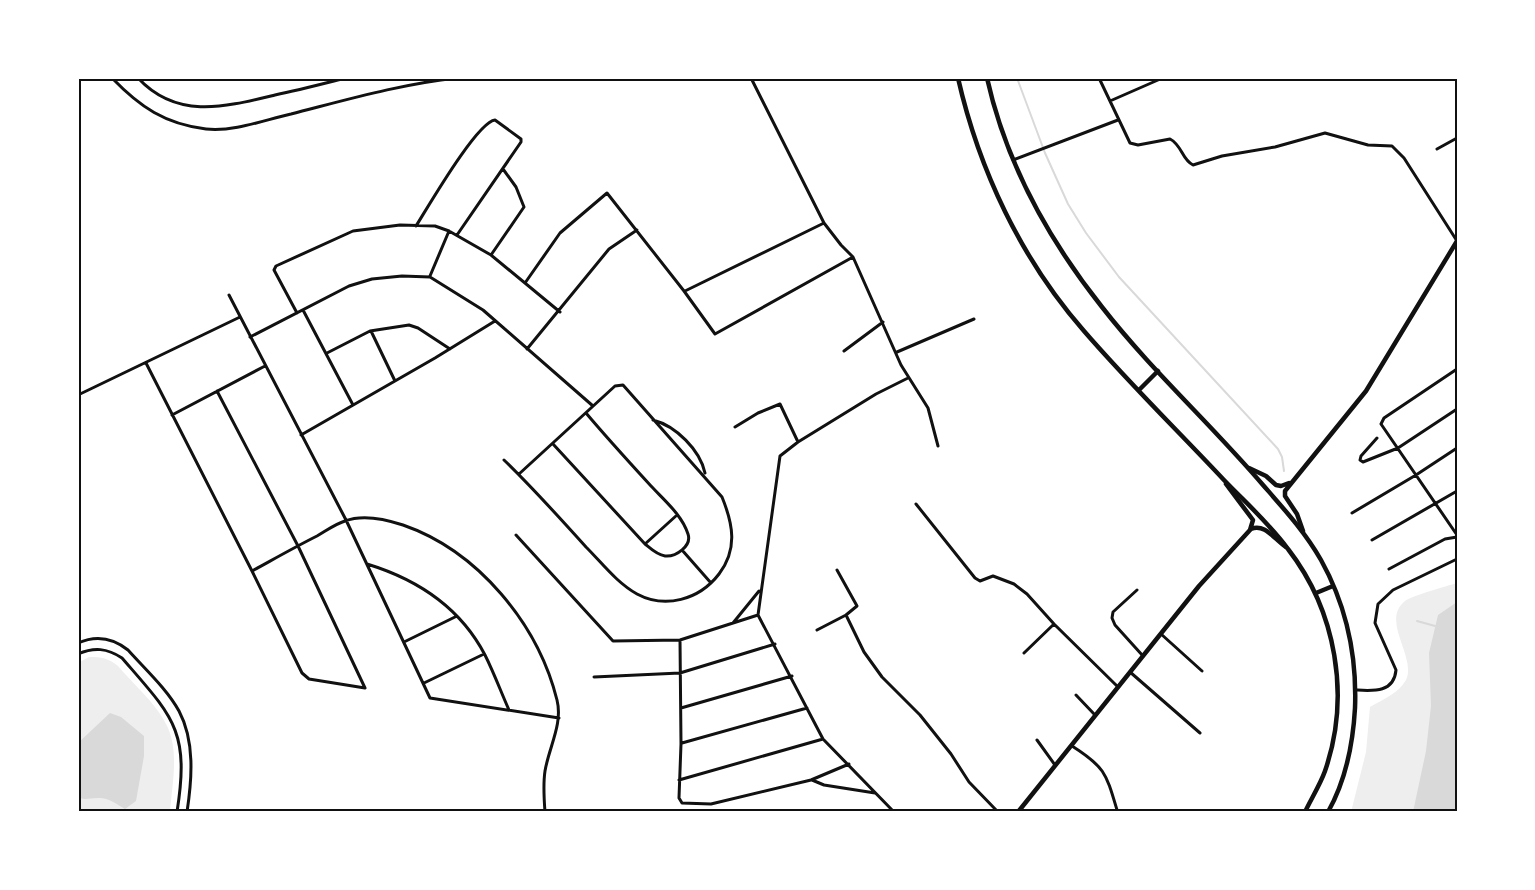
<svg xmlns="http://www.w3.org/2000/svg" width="1535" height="890" font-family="'PT Sans',sans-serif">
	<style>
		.green { fill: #eee }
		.water { fill: #d9d9d9 }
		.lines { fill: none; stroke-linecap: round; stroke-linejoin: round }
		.stream { stroke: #d9d9d9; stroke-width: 2 }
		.minor { stroke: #111; stroke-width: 3 }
		.tertiary { stroke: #111; stroke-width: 4.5 }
		.secondary { stroke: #111; stroke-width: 4.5 }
		.neatline { fill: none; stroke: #111; stroke-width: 2 }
	</style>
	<rect width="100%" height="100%" fill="#fff"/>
	<path class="green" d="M 1457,583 L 1457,812 L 1351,812 L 1366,752 L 1370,707 C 1382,700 1399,693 1406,680 C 1417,657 1380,621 1405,601 C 1411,596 1447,586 1457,583 Z
		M 89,657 C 102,657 108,658 118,666 C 134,685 158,705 168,728 C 179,754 172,785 170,812 L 78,812 L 78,663 Z"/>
	<path class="water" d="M 1457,602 L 1457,812 L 1413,812 L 1426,751 L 1431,706 L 1429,653 L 1438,615 Z
		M 110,713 L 121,717 L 144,736 L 144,756 L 136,801 L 125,809 C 117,804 107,797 98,798 C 90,798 86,800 78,798 L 78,743 Z"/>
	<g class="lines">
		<path class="stream" d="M 1017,78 L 1045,153 L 1068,204 L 1086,233 L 1119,277 L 1278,449 L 1282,457 L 1284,471
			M 1417,621 L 1435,626"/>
		<path class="minor" d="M 112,78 C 140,107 165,124 206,129 C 234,132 264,120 291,114 C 346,100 401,84 457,78
			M 138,78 C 177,120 225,107 275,95 C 299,90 322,84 346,78
			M 751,78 L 824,223 L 841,245 L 853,257 L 901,365 L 928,408 L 938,446
			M 1099,78 L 1130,143 L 1138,145 L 1170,139 C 1182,145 1182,160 1193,165 L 1222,156 L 1275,147 L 1325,133 L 1368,145 L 1392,146 L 1404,158 L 1457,241
			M 1110,101 L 1158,80
			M 1437,149 L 1457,138
			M 1013,160 L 1118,120
			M 416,226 C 428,207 477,122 495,120 L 521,139 L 521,142 L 457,235
			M 491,255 L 524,207 L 516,187 L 503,169
			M 430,276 L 449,231
			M 525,283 L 560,233 L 607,193 L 684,291 L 715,334 L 853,257
			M 685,291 L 824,223
			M 229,295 L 346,520 L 430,698 L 559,718
			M 303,310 L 353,405
			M 297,313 L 274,270 L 276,266 L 353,231 L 400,225 L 435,226 L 449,231 L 491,255 L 560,312
			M 371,331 L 395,381
			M 250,337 L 349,286 L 372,279 L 402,276 L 430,277 L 483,310 L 593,406
			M 527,349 L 609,249 L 637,230
			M 844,351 L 883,322
			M 897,352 L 974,319
			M 327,353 L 370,331 L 409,325 L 418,328 L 450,349
			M 146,363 L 252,571 L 302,673 L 309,679 L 365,688
			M 1457,369 L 1384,418 L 1381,424 L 1457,535
			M 217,391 L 298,546 L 365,688
			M 78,395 L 240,317
			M 172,415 L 265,366
			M 653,420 C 676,426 700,450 705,473
			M 735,427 L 758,413 L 780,404 L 798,442 L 780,456 L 758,615 L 823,739 L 894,812
			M 301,435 L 435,358 L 495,321
			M 1377,438 L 1361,456 L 1360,460 L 1363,462 L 1398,448 L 1457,409
			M 798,442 L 876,394 L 908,378
			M 553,444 L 645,544 C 651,549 657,555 665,556 C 676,557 692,546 688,534 C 682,515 664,500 651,486 C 629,462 607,438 586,413
			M 504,460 C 533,488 559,517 586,547 C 602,563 617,583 637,594 C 665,609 699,600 719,574 C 738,549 733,524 722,497 L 623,385 L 615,386 L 519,474
			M 916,504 L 975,578 L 980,581 L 993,576 L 1014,584 L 1027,594 L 1054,624 L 1118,687
			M 1352,513 L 1416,475 L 1457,448
			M 516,535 L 613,641 L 680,640 L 758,615
			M 1372,540 L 1457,491
			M 645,544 L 677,515
			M 682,550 L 711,583
			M 367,564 C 416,579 460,607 485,655 C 494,673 501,692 509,710
			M 1389,569 L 1445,539 L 1457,537
			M 837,570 L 857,606 L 846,615 L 864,652 L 882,677 L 920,715 L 951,754 L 969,782 L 998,812
			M 252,571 C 274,559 295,547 317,536 C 326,531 335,524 345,521 C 363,514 385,519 403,525 C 478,551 538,624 557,700 C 563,724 549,747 545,771 C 543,784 544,799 545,812
			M 1137,590 L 1113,612 L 1112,618 L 1115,625 L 1143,656
			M 733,623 L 759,591
			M 817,630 L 846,615
			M 1161,634 L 1202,671
			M 680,640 L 681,744 L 679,798 L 682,803 L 711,804 L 811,780 L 849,764
			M 404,642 L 457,616
			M 78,643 C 96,635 113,638 128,650 C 145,669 167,689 179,711 C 195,741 192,779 187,812
			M 1024,653 L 1054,624
			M 78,654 C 94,647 107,648 122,658 C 173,717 190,730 177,812
			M 1130,672 L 1200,733
			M 594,677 L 680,673 L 775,644
			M 424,683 L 484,654
			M 1356,690 C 1373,691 1394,693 1396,670 L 1375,623 L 1378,604 L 1393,590 L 1457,559
			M 1076,695 L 1095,715
			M 681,708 L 792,676
			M 1037,740 L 1055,765
			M 682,743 L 807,708
			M 1072,746 C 1105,767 1106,773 1117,810
			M 679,780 L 823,739
			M 812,780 L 824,785 L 875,793"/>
		<path class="tertiary" d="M 1249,468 L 1266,476 L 1276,485 L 1281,486 L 1289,483
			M 1251,529 C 1265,523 1275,540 1286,547
			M 1303,531 L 1297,514 L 1285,496 L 1285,491 L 1366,391 L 1457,241
			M 1018,812 L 1199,586 L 1250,530 L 1253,520 L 1226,484"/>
		<path class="secondary" d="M 958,78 C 979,170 1021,259 1084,331 C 1128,382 1177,430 1223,479 C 1245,502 1269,523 1288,549 C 1336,611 1351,696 1325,771 C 1320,785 1311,799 1305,812
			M 987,78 C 1006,163 1048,239 1102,307 C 1151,370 1211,424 1263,485 C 1284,509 1305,532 1321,560 C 1346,605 1357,656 1355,708 C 1353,744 1346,780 1328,812
			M 1139,390 L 1158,371
			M 1316,593 L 1333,586"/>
	</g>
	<rect width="1535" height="890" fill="none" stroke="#ffffff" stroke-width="159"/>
	<rect x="80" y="80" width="1376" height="730" class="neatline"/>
</svg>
